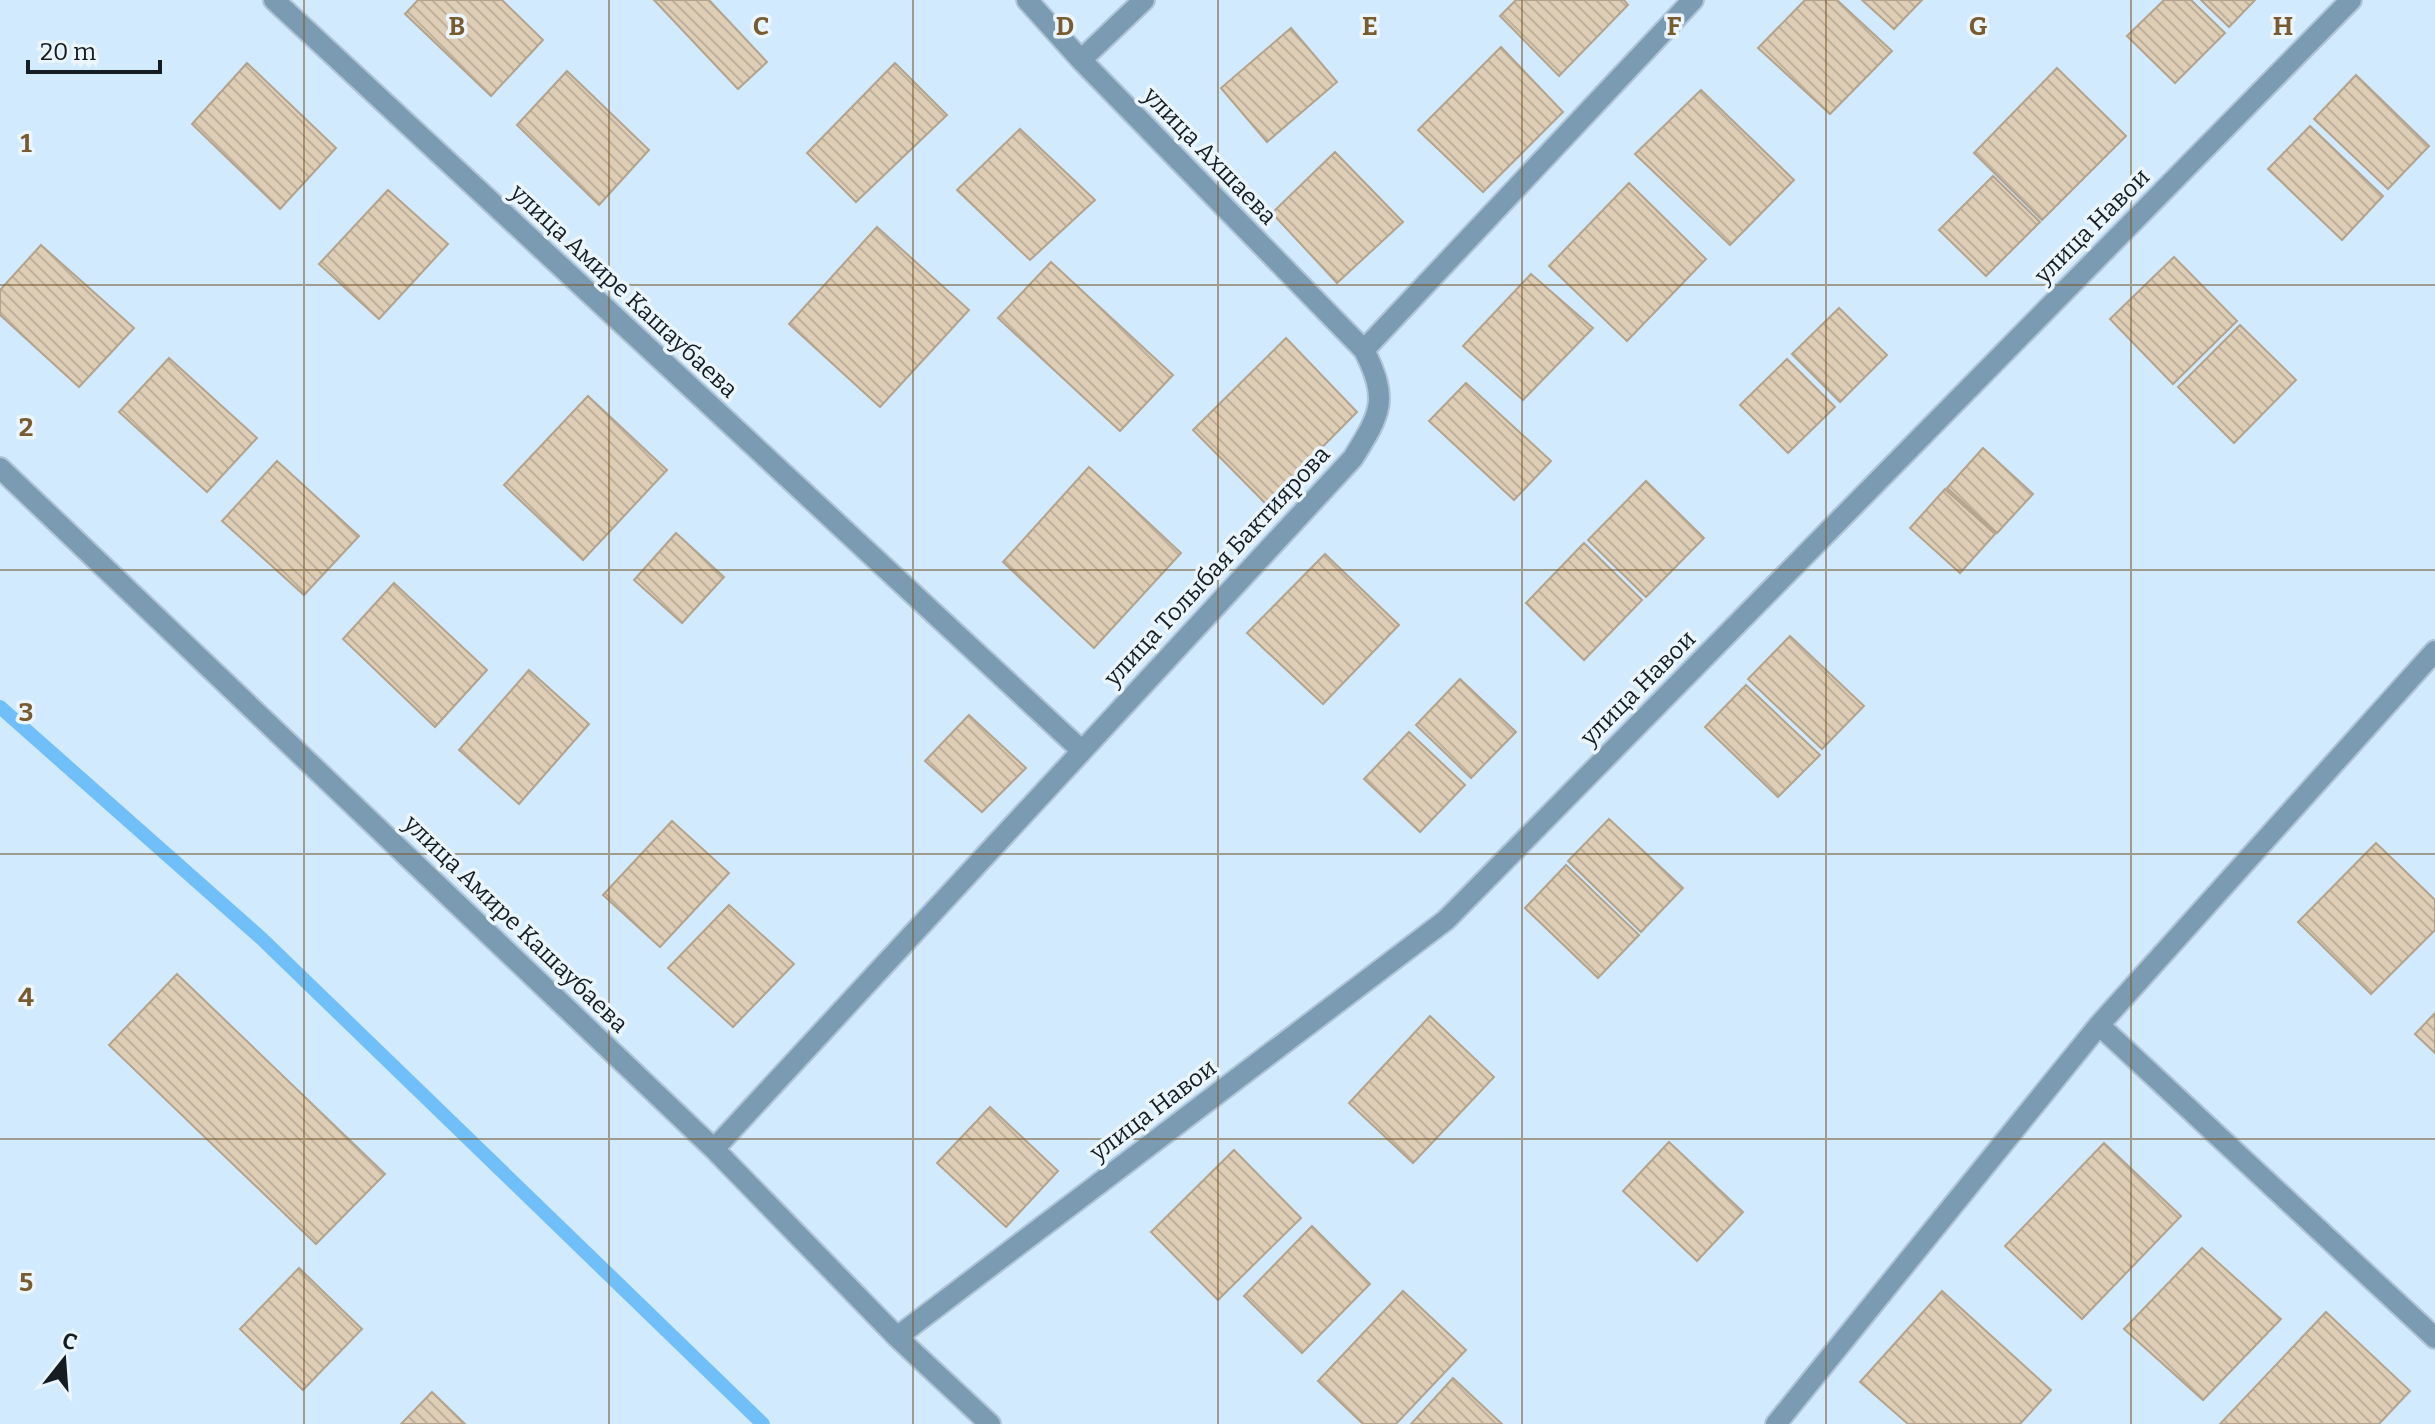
<svg xmlns="http://www.w3.org/2000/svg" width="2435" height="1424" font-family="Bitter,serif">
	<style>
		.lines { fill: none; stroke-linecap: round; stroke-linejoin: round }
		.stream { stroke: #70bff8; stroke-width: 14 }
		.building { fill: url(#building-back-hatch); stroke: #b4a38c; stroke-width: 2 }
		.minor-casing { stroke: #afc5d7; stroke-width: 24 }
		.minor { stroke: #7b9bb3; stroke-width: 20 }
		.grid { fill: none; stroke: #795b30; stroke-width: 2; stroke-opacity: 0.55 }
		.labels { text-anchor: middle; stroke-width: 7; stroke-linejoin: round; paint-order: stroke }
		.street-label { font-size: 24px; fill: #141d23; stroke: #ebf5fd }
		.grid-label { font-size: 26px; text-anchor: middle; font-weight: bold; fill: #795b30; stroke: #ebf5fd; stroke-width: 7; stroke-linejoin: round; paint-order: stroke }
	</style>
	<defs>
		<pattern id="building-back-hatch" width="6" height="6" patternUnits="userSpaceOnUse" patternTransform="scale(2)"><rect width="6" height="6" fill="#dfceb6"/><path d="M-1 5l2 2M0 0l6 6M5-1l2 2" fill="none" stroke="#beb09c"/></pattern>
	</defs>
	<rect width="100%" height="100%" fill="#d1eafe"/>
	<g class="lines">
		<path class="stream" d="M 0,707 L 261,938 L 763,1424"/>
	</g>
	<path class="building" d="M 418,0 L 502,0 L 543,40 L 491,96 L 405,14 Z
		M 654,0 L 709,0 L 767,62 L 738,89 Z
		M 1516,0 L 1624,0 L 1628,5 L 1559,76 L 1500,16 Z
		M 1805,0 L 1837,0 L 1892,51 L 1830,114 L 1758,48 Z
		M 1862,0 L 1922,0 L 1894,29 Z
		M 2164,0 L 2191,0 L 2225,33 L 2175,83 L 2127,36 Z
		M 2201,0 L 2255,0 L 2229,27 Z
		M 1291,28 L 1337,82 L 1267,142 L 1221,88 Z
		M 1501,47 L 1563,112 L 1483,192 L 1418,130 Z
		M 247,63 L 336,148 L 280,209 L 192,124 Z
		M 895,63 L 947,115 L 856,202 L 807,153 Z
		M 2057,68 L 2126,136 L 2042,220 L 1974,153 Z
		M 567,71 L 649,150 L 599,205 L 517,125 Z
		M 2356,75 L 2429,146 L 2388,189 L 2314,119 Z
		M 1701,90 L 1794,180 L 1730,245 L 1635,154 Z
		M 2310,126 L 2383,196 L 2342,240 L 2268,169 Z
		M 1020,129 L 1095,200 L 1030,260 L 957,190 Z
		M 1335,152 L 1403,222 L 1337,283 L 1272,213 Z
		M 1993,176 L 2040,222 L 1986,276 L 1939,230 Z
		M 1629,183 L 1706,259 L 1627,341 L 1549,266 Z
		M 388,190 L 448,244 L 379,319 L 319,264 Z
		M 877,227 L 969,310 L 880,407 L 789,324 Z
		M 41,245 L 134,328 L 79,387 L 0,315 L 0,290 Z
		M 2174,257 L 2237,321 L 2173,384 L 2110,319 Z
		M 1051,262 L 1173,375 L 1120,431 L 998,318 Z
		M 1531,274 L 1593,328 L 1523,400 L 1463,346 Z
		M 1839,308 L 1887,355 L 1840,402 L 1792,354 Z
		M 2240,325 L 2296,380 L 2234,443 L 2178,387 Z
		M 1286,338 L 1357,412 L 1266,504 L 1193,430 Z
		M 169,358 L 257,438 L 207,492 L 119,412 Z
		M 1787,359 L 1835,407 L 1788,453 L 1740,405 Z
		M 1466,383 L 1551,461 L 1514,500 L 1429,421 Z
		M 588,396 L 667,470 L 583,560 L 504,485 Z
		M 1983,448 L 2033,494 L 1997,533 L 1947,488 Z
		M 277,461 L 359,536 L 304,595 L 222,521 Z
		M 1089,467 L 1181,553 L 1094,648 L 1003,562 Z
		M 1646,481 L 1704,538 L 1646,597 L 1588,540 Z
		M 1945,489 L 1995,534 L 1960,573 L 1910,528 Z
		M 676,533 L 724,577 L 682,623 L 634,580 Z
		M 1584,543 L 1642,600 L 1584,660 L 1526,603 Z
		M 1325,554 L 1399,625 L 1323,704 L 1247,633 Z
		M 394,583 L 487,670 L 435,727 L 343,639 Z
		M 1790,636 L 1864,706 L 1822,749 L 1748,679 Z
		M 529,670 L 589,724 L 519,804 L 459,750 Z
		M 1460,679 L 1516,732 L 1471,778 L 1416,725 Z
		M 1746,685 L 1820,755 L 1778,797 L 1705,727 Z
		M 969,715 L 1026,768 L 982,812 L 925,761 Z
		M 1409,732 L 1465,785 L 1420,832 L 1364,779 Z
		M 1609,819 L 1683,888 L 1641,932 L 1568,861 Z
		M 672,821 L 729,873 L 660,947 L 603,895 Z
		M 2376,843 L 2435,900 L 2435,930 L 2371,994 L 2298,922 Z
		M 1566,865 L 1639,935 L 1598,978 L 1525,908 Z
		M 729,905 L 794,964 L 733,1027 L 668,968 Z
		M 177,974 L 385,1174 L 316,1244 L 109,1045 Z
		M 2435,1013 L 2435,1053 L 2415,1034 Z
		M 1430,1016 L 1494,1077 L 1413,1163 L 1349,1103 Z
		M 990,1107 L 1058,1171 L 1006,1227 L 937,1163 Z
		M 1669,1142 L 1743,1212 L 1697,1261 L 1623,1191 Z
		M 2104,1143 L 2181,1216 L 2082,1319 L 2005,1246 Z
		M 1234,1150 L 1301,1218 L 1218,1300 L 1151,1232 Z
		M 1312,1226 L 1370,1284 L 1302,1353 L 1244,1296 Z
		M 2202,1248 L 2281,1319 L 2203,1400 L 2124,1329 Z
		M 299,1268 L 362,1329 L 303,1390 L 240,1329 Z
		M 1403,1291 L 1466,1350 L 1396,1424 L 1363,1424 L 1318,1381 Z
		M 1942,1291 L 2051,1390 L 2020,1424 L 1908,1424 L 1860,1382 Z
		M 2326,1312 L 2410,1391 L 2379,1424 L 2220,1424 Z
		M 1453,1378 L 1502,1424 L 1411,1424 Z
		M 432,1392 L 465,1424 L 401,1424 Z"/>
	<g class="lines">
		<g class="minor-casing">
			<path id="minor" d="M 274,0 L 1081,750
				M 1027,0 L 1081,60
				M 1144,0 L 1081,60 L 1364,350
				M 0,468 L 714,1149 L 897,1337 L 990,1424
				M 2099,1025 L 2435,1338
				M 714,1149 L 1353,458 C 1381,413 1389,400 1364,350 L 1693,0
				M 897,1337 L 1446,920 L 2351,0
				M 1776,1424 L 2099,1025 L 2435,651"/>
		</g>
		<use href="#minor" class="minor"/>
	</g>
	<path class="grid" d="M 304,0 L 304,1424M 609,0 L 609,1424M 913,0 L 913,1424M 1218,0 L 1218,1424M 1522,0 L 1522,1424M 1826,0 L 1826,1424M 2131,0 L 2131,1424M 0,285 L 2435,285M 0,570 L 2435,570M 0,854 L 2435,854M 0,1139 L 2435,1139"/>
	<g class="labels">
		<g class="street-label">
			<text transform="translate(1210 156) rotate(46)" y="8">улица Ахшаева</text>
			<text transform="translate(2092 226) rotate(-45)" y="8">улица Навои</text>
			<text transform="translate(624 291) rotate(43)" y="8">улица Амире Кашаубаева</text>
			<text transform="translate(1217 566) rotate(-47)" y="8">улица Толыбая Бактиярова</text>
			<text transform="translate(1638 688) rotate(-45)" y="8">улица Навои</text>
			<text transform="translate(516 924) rotate(44)" y="8">улица Амире Кашаубаева</text>
			<text transform="translate(1153 1110) rotate(-37)" y="8">улица Навои</text>
		</g>
	</g>
	<g class="grid-label">
		<text x="457" y="35">B</text>
		<text x="761" y="35">C</text>
		<text x="1065" y="35">D</text>
		<text x="1370" y="35">E</text>
		<text x="1674" y="35">F</text>
		<text x="1978" y="35">G</text>
		<text x="2283" y="35">H</text>
		<text x="26" y="152">1</text>
		<text x="26" y="436">2</text>
		<text x="26" y="721">3</text>
		<text x="26" y="1006">4</text>
		<text x="26" y="1291">5</text>
	</g>
	<g transform="translate(64 1360) rotate(17)" stroke="#ebf5fd" stroke-width="6" paint-order="stroke">
	<path d="M0-6L14 30L0 20L-14 30Z" fill="#141d23"/>
	<text y="-12" font-size="22" font-weight="bold" text-anchor="middle" fill="#141d23">С</text>
	</g>
	<path d="M28 60v12h132v-12" fill="none" stroke="#141d23" stroke-width="4"/>
	<text x="40" y="60" font-size="24" fill="#141d23" stroke="#ebf5fd" stroke-width="6" paint-order="stroke">20 m</text>
</svg>
